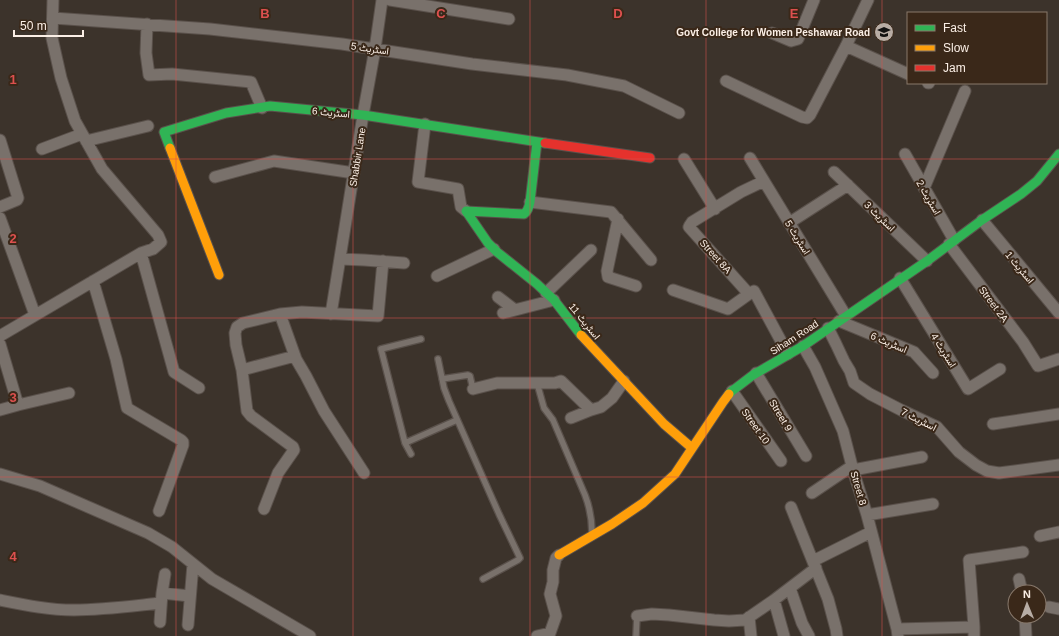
<svg xmlns="http://www.w3.org/2000/svg" width="1059" height="636" font-family="Arial,Vazirmatn,sans-serif">
	<style>
		.lines { fill: none; stroke-linecap: round; stroke-linejoin: round }
		.lane-casing { stroke: #5a514b; stroke-width: 8 }
		.street-casing { stroke: #5a514b; stroke-width: 13 }
		.fast-casing { stroke: #5a514b; stroke-width: 11 }
		.slow-casing { stroke: #5a514b; stroke-width: 11 }
		.jam-casing { stroke: #5a514b; stroke-width: 11 }
		.lane { stroke: #79716b; stroke-width: 5.5 }
		.street { stroke: #79716b; stroke-width: 11 }
		.fast { stroke: #30b455; stroke-width: 9 }
		.slow { stroke: #ff9f0a; stroke-width: 9 }
		.jam { stroke: #e5322d; stroke-width: 9 }
		.grid { fill: none; stroke: #dd504e; stroke-width: 1; stroke-opacity: 0.55 }
		.labels { text-anchor: middle; stroke-width: 4; stroke-linejoin: round; paint-order: stroke }
		.poi-label { font-size: 10px; font-weight: bold; fill: #fbefe6; stroke: #3a2819; text-anchor: end }
		.street-label { font-size: 10px; fill: #fbefe6; stroke: #3a2819 }
		.grid-label { font-size: 13px; text-anchor: middle; font-weight: bold; fill: #dd504e; stroke: #3a2819; stroke-width: 4; stroke-linejoin: round; paint-order: stroke }
	</style>
	<rect width="100%" height="100%" fill="#3c332b"/>
	<g class="lines">
		<g class="lane-casing">
			<path id="lane" d="M 438,359 L 444,388 L 449,401 L 499,514 L 520,558 L 518,560 L 483,579
				M 442,379 L 468,375 L 470,376 L 473,389
				M 537,383 L 544,408 L 553,420 L 585,495 C 590,508 592,520 592,533
				M 405,443 L 457,420
				M 411,454 L 405,443 L 381,349 L 421,339
				M 636,636 L 637,616"/>
		</g>
		<g class="street-casing">
			<path id="street" d="M 390,0 L 509,19
				M 53,18 L 210,29 L 342,44 L 472,64 L 567,75 L 624,86 L 679,113
				M 147,24 L 146,53 L 149,75 L 172,74 L 251,82 L 262,108
				M 772,33 L 791,41 L 798,39 L 814,0
				M 846,46 L 908,74
				M 726,81 L 802,117 L 807,118 L 810,115 L 846,46 L 868,0
				M 928,83 L 929,83
				M 425,124 L 418,182 L 458,189 L 461,207 L 466,211
				M 0,140 L 18,198 L 17,200 L 0,207
				M 86,141 L 148,126
				M 42,149 L 82,134
				M 905,154 L 954,240
				M 750,158 L 846,316
				M 684,159 L 715,209
				M 834,172 L 927,261
				M 215,177 L 274,161 L 354,173
				M 764,181 L 741,192 L 692,222 L 690,225 L 689,227 L 749,294 L 754,291 L 788,354
				M 924,188 L 965,91
				M 530,202 L 611,212 L 651,260
				M 0,218 L 35,315
				M 618,219 L 607,271 L 608,277 L 636,286
				M 982,220 L 1059,313
				M 789,223 L 848,185
				M 949,244 L 1023,342 L 1038,366 L 1059,359
				M 141,253 L 174,372 L 199,388
				M 340,259 L 364,260 L 404,263
				M 437,276 L 494,249
				M 900,278 L 968,389 L 1000,369
				M 93,281 L 116,359 L 127,408 L 181,440 L 183,442 L 183,445 L 159,511
				M 673,290 L 728,309 L 749,294
				M 546,293 L 591,250
				M 498,297 L 515,310
				M 503,313 L 554,300
				M 280,314 L 296,359 L 306,376 L 324,411 L 364,473
				M 331,314 L 363,115 L 375,49 L 382,0
				M 839,321 L 914,352 L 933,373
				M 828,328 L 836,344 L 844,361 L 850,371 L 854,383 L 870,394 L 901,410 L 937,427 L 959,452 L 976,465 L 987,471 L 999,473 L 1059,465
				M 0,336 L 141,253 L 153,249 L 161,242 L 158,235 L 102,169 L 75,121 L 61,78 L 52,38 L 53,0
				M 0,344 L 18,405 L 0,410
				M 803,346 L 815,367 L 843,431 L 853,470 L 867,515 L 897,629 L 898,636
				M 242,370 L 295,356
				M 756,373 L 806,456
				M 473,389 L 497,383 L 555,383 L 561,381 L 591,410
				M 732,391 L 781,461
				M 18,405 L 69,393
				M 571,418 L 591,410 L 601,407 L 612,398 L 624,381
				M 993,424 L 1059,414
				M 853,470 L 922,457
				M 0,474 L 40,486 L 148,533 L 172,547 L 212,579 L 310,636
				M 812,493 L 852,466
				M 791,507 L 828,599 L 836,629 L 837,636
				M 264,509 L 278,473 L 294,450 L 293,447 L 251,416 L 247,411 L 242,370 L 236,345 L 235,333 L 237,327 L 243,323 L 280,314 L 302,312 L 378,316 L 383,261
				M 867,515 L 933,504
				M 1040,536 L 1059,532
				M 813,561 L 871,532
				M 1019,579 L 1022,592
				M 790,588 L 802,623 L 809,636
				M 162,593 L 190,596
				M 0,600 C 25,605 49,610 74,610 C 103,610 132,606 161,603
				M 774,600 L 784,636
				M 1049,607 L 1059,609
				M 637,616 L 652,614 L 669,615 L 714,620 L 729,621 L 745,620 L 774,600 L 816,568
				M 1025,616 L 1026,636
				M 749,617 L 751,636
				M 160,622 L 162,593 L 165,574
				M 188,625 L 193,564
				M 897,629 L 974,627
				M 537,636 L 550,633 L 556,616 L 550,594 L 553,582 L 553,570 L 556,558 L 559,555
				M 974,636 L 974,627 L 969,560 L 1023,552"/>
		</g>
		<g class="fast-casing">
			<path id="fast" d="M 537,142 L 530,202 C 529,207 528,211 524,214 L 466,211 L 488,243 L 497,252 L 537,284 L 554,300 L 581,335
				M 170,148 L 164,132 L 226,113 L 270,106 L 363,115 L 545,143
				M 729,394 L 732,391 L 753,375 L 803,346 L 927,261 L 982,220 L 1021,194 L 1037,181 L 1059,154"/>
		</g>
		<g class="slow-casing">
			<path id="slow" d="M 170,148 L 219,275
				M 581,335 L 664,424 L 692,448
				M 559,555 L 612,524 L 643,503 L 675,474 L 723,402 L 729,394"/>
		</g>
		<g class="jam-casing">
			<path id="jam" d="M 545,143 L 650,158"/>
		</g>
		<use href="#lane" class="lane"/>
		<use href="#street" class="street"/>
		<use href="#fast" class="fast"/>
		<use href="#slow" class="slow"/>
		<use href="#jam" class="jam"/>
	</g>
	<path class="grid" d="M 176,0 L 176,636M 353,0 L 353,636M 530,0 L 530,636M 706,0 L 706,636M 882,0 L 882,636M 0,159 L 1059,159M 0,318 L 1059,318M 0,477 L 1059,477"/>
	<defs>
		<g id="university-disc" transform="scale(1)"><circle r="9.5" fill="#b8ada5" stroke="#3a2819"/><path d="M0-5L7-2L0 1L-7-2ZM-4 1L0 2.5L4 1V4Q0 6-4 4Z" fill="#111"/></g>
	</defs>
	<g fill-rule="evenodd">
		<use href="#university-disc" x="884" y="32"/>
	</g>
	<g class="labels">
		<g class="poi-label">
			<text x="870" y="36">Govt College for Women Peshawar Road</text>
		</g>
		<g class="street-label">
			<text transform="translate(370 48) rotate(8)" y="4">اسٹریٹ 5</text>
			<text transform="translate(331 112) rotate(5)" y="4">اسٹریٹ 6</text>
			<text transform="translate(357 157) rotate(-81)" y="4">Shabbir Lane</text>
			<text transform="translate(929 197) rotate(60)" y="4">اسٹریٹ 2</text>
			<text transform="translate(880 216) rotate(44)" y="4">اسٹریٹ 3</text>
			<text transform="translate(798 237) rotate(58)" y="4">اسٹریٹ 5</text>
			<text transform="translate(716 256) rotate(48)" y="4">Street 8A</text>
			<text transform="translate(1020 267) rotate(50)" y="4">اسٹریٹ 1</text>
			<text transform="translate(994 304) rotate(53)" y="4">Street 2A</text>
			<text transform="translate(585 321) rotate(51)" y="4">اسٹریٹ 11</text>
			<text transform="translate(794 337) rotate(-33)" y="4">Siham Road</text>
			<text transform="translate(889 342) rotate(23)" y="4">اسٹریٹ 6</text>
			<text transform="translate(944 350) rotate(58)" y="4">اسٹریٹ 4</text>
			<text transform="translate(781 415) rotate(59)" y="4">Street 9</text>
			<text transform="translate(919 419) rotate(27)" y="4">اسٹریٹ 7</text>
			<text transform="translate(756 426) rotate(55)" y="4">Street 10</text>
			<text transform="translate(859 488) rotate(74)" y="4">Street 8</text>
		</g>
	</g>
	<g class="grid-label">
		<text x="265" y="18">B</text>
		<text x="441" y="18">C</text>
		<text x="618" y="18">D</text>
		<text x="794" y="18">E</text>
		<text x="13" y="84">1</text>
		<text x="13" y="243">2</text>
		<text x="13" y="402">3</text>
		<text x="13" y="561">4</text>
	</g>
	<rect x="907" y="12" width="140" height="72" fill="#3a2819" stroke="#87786b"/>
	<rect x="915" y="25" width="20" height="6" fill="#30b455" stroke="#87786b"/>
	<text x="943" y="32" font-size="12" fill="#fbefe6">Fast</text>
	<rect x="915" y="45" width="20" height="6" fill="#ff9f0a" stroke="#87786b"/>
	<text x="943" y="52" font-size="12" fill="#fbefe6">Slow</text>
	<rect x="915" y="65" width="20" height="6" fill="#e5322d" stroke="#87786b"/>
	<text x="943" y="72" font-size="12" fill="#fbefe6">Jam</text>
	<g transform="translate(1027 604) rotate(359)"><circle r="19" fill="#3a2819" stroke="#87786b"/>
	<path d="M0-3L7 15L0 10L-7 15Z" fill="#b8ada5"/>
	<text y="-6" font-size="11" font-weight="bold" text-anchor="middle" fill="#fbefe6">N</text>
	</g>
	<path d="M14 30v6h69v-6" fill="none" stroke="#fbefe6" stroke-width="2"/>
	<text x="20" y="30" font-size="12" fill="#fbefe6" stroke="#3a2819" stroke-width="3" paint-order="stroke">50 m</text>
</svg>
